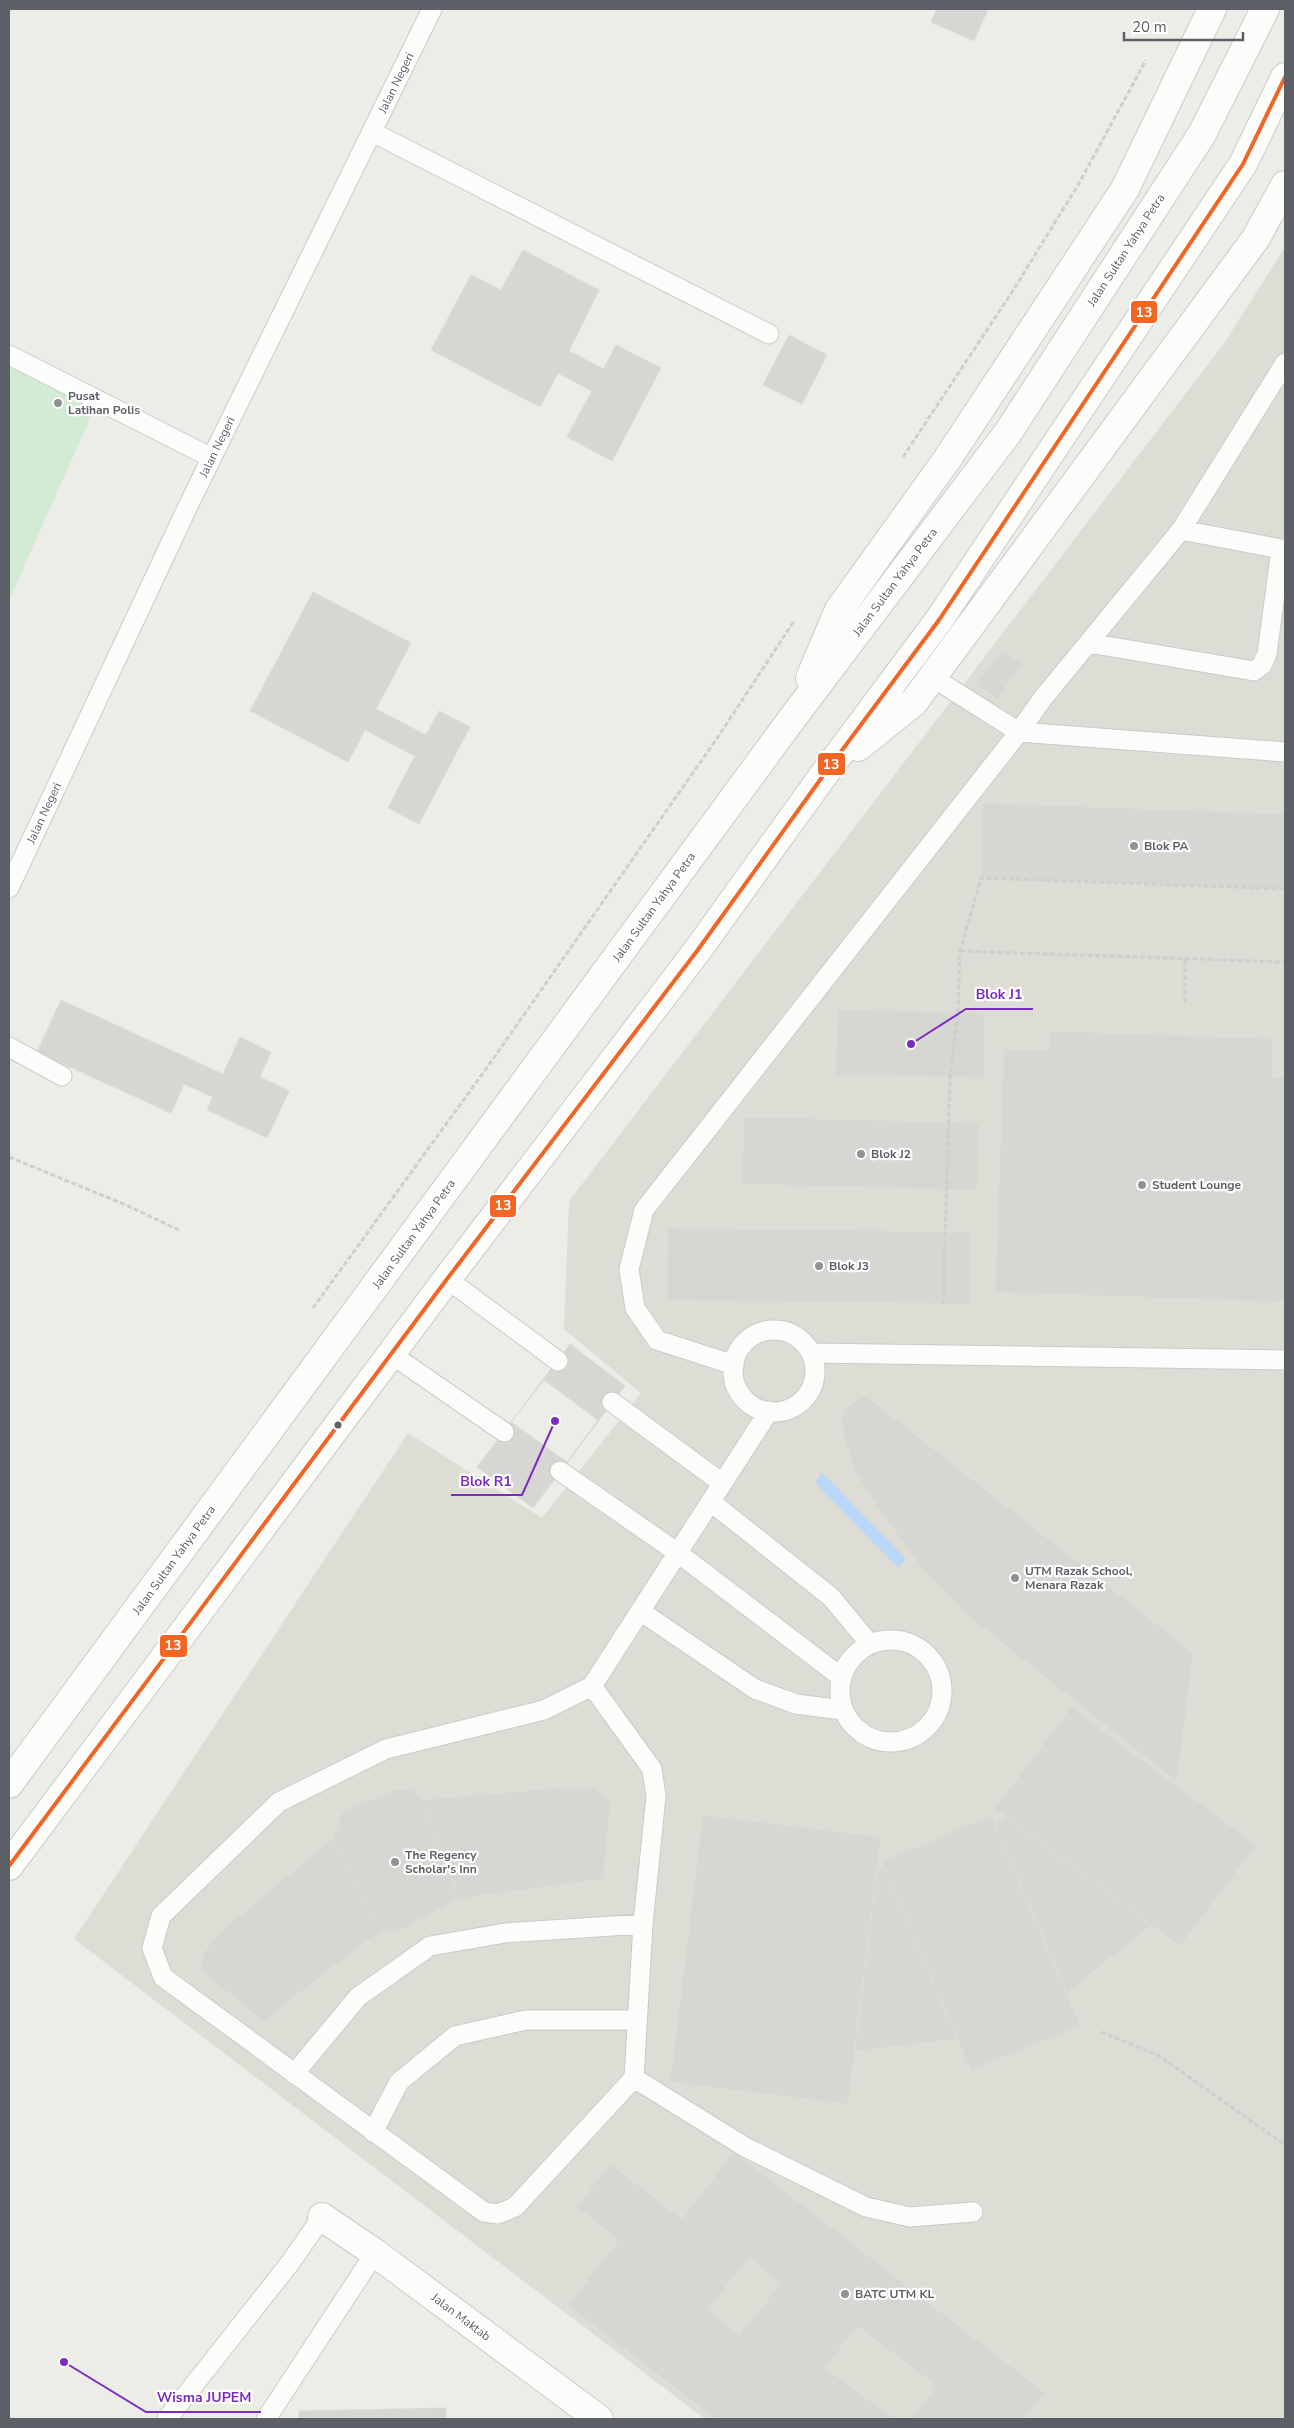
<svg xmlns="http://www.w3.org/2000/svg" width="1294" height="2428" font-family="'Nunito Sans',sans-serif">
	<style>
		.education { fill: #deddd5 }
		.green { fill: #d3ebd4 }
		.water { fill: #bbd7f8 }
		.building { fill: #d6d6d2; stroke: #dcdcd6; fill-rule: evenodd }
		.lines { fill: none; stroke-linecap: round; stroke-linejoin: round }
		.service-casing { stroke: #cacbc9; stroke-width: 21 }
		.minor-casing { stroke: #cacbc9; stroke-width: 30 }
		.secondary-casing { stroke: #cacccb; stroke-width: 30 }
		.path { stroke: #cbcfcd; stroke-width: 3; stroke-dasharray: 5 2.5; stroke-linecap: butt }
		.service { stroke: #fcfcfb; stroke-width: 19 }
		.minor { stroke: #fcfcfb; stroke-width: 28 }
		.secondary { stroke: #fcfcfb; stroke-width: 28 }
		.bus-1-casing { stroke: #fff; stroke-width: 8 }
		.bus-1 { stroke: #f26522; stroke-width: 4 }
		.poi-dot { fill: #8f9193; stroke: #fff; stroke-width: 2 }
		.bus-dot { fill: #5c5f66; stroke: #fff; stroke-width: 2 }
		.labels { text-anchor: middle; stroke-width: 4.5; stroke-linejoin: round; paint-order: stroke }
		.street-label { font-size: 12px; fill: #5c5f66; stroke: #fff }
		.poi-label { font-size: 12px; font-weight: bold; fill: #5c5f66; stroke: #fff; text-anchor: start }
		.leader { fill: none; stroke: #7b2cbf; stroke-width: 2 }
		.callout-dot { fill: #7b2cbf; stroke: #fff; stroke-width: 2 }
		.callout-label { font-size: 14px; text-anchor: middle; font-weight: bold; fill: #7b2cbf; stroke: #fff; stroke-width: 4.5; stroke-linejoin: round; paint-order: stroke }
		.line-badge { stroke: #fff; stroke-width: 2 }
		.badge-label { font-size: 14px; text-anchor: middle; font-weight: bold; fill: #fff }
	</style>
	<rect width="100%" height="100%" fill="#edede7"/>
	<path class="education" d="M 1285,247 L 1285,2419 L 705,2419 L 74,1939 L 408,1433 L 542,1518 L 641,1393 L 564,1329 L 569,1201 L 1225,342 Z"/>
	<path class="green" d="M 9,366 L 96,405 L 9,600 Z"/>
	<path class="water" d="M 822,1472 L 906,1559 L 898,1568 L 815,1483 Z"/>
	<path class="building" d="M 937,9 L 988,9 L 974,41 L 931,22 Z
		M 523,250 L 599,290 L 569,351 L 604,369 L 616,345 L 661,368 L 612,461 L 567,437 L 592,391 L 558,373 L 540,407 L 431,350 L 471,275 L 501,290 Z
		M 789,335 L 827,355 L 802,404 L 763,385 Z
		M 313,592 L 411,643 L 376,709 L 426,735 L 439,711 L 470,727 L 419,824 L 388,808 L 415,756 L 365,730 L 348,762 L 250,711 Z
		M 1002,650 L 1022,664 L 997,699 L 977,684 Z
		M 983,803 L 1285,814 L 1285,889 L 981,878 Z
		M 61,1000 L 223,1074 L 240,1037 L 271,1052 L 260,1077 L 289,1091 L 267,1138 L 207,1110 L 213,1097 L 184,1084 L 171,1113 L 37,1052 Z
		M 837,1010 L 985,1013 L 984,1077 L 836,1075 Z
		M 1051,1031 L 1273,1039 L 1272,1077 L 1285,1077 L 1285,1302 L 995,1292 L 1004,1049 L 1050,1050 Z
		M 744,1117 L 979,1123 L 977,1190 L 742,1184 Z
		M 668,1228 L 971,1232 L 970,1304 L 667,1300 Z
		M 570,1344 L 625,1386 L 533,1508 L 477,1467 Z
		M 544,1380 L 598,1420 L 567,1462 L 511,1422 Z
		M 862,1397 L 867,1397 L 1193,1653 L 1177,1782 L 970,1617 L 920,1565 L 876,1505 L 857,1474 L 851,1459 L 845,1441 L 842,1417 L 847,1407 Z
		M 1071,1707 L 1256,1845 L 1180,1946 L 995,1808 Z
		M 557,1788 L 595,1789 L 610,1802 L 603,1879 L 469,1897 L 454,1901 L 456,1895 L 455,1885 L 422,1800 Z
		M 397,1789 L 413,1790 L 422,1800 L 456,1890 L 454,1901 L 397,1932 L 384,1931 L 374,1924 L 333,1838 L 342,1813 Z
		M 703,1815 L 881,1837 L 848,2104 L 670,2082 Z
		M 991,1816 L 1080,2025 L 971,2070 L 882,1862 Z
		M 1006,1817 L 1152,1925 L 1067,1992 L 995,1825 Z
		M 333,1838 L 374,1924 L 384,1931 L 370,1938 L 263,2021 L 202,1971 L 204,1952 L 230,1924 Z
		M 885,1869 L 957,2039 L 854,2051 L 877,1870 Z
		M 734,2152 L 1045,2393 L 1024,2419 L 912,2419 L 937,2386 L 857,2326 L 825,2368 L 894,2419 L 716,2419 L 568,2305 L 619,2240 L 577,2207 L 610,2164 L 682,2219 ZM 749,2258 L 781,2284 L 739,2335 L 707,2310 Z
		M 446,2408 L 446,2419 L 299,2419 L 299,2411 Z"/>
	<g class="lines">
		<g class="service-casing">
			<path id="service" d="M 372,132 L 769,334
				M 9,355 L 212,458
				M 1089,643 L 1254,671 L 1262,665 L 1267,654 L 1281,549 L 1181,530
				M 932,677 L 1019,732 L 1285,752
				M 9,888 L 189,504 L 432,9
				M 9,1047 L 62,1076
				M 447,1279 L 558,1361
				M733 1371a41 41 0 1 1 82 0a41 41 0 1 1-82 0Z
				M 811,1353 L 1285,1360
				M 391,1354 L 504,1432
				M 734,1365 L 657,1340 L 635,1308 L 629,1269 L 644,1210 L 1019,732 L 1043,698 L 1181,530 L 1285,363
				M 612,1402 L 722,1483
				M 560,1471 L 678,1553 L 841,1677
				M 711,1502 L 831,1597 L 870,1644
				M 640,1611 L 755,1689 L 796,1704 L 842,1710
				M840 1691a51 51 0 1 1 102 0a51 51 0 1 1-102 0Z
				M 592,1686 L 652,1769 L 656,1796 L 643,1924 L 634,2078 L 515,2207 L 498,2214 L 484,2212 L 163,1977 L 152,1948 L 161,1916 L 279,1802 L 386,1749 L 544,1710 L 592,1686 L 769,1411
				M 294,2074 L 358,1997 L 430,1946 L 505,1933 L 643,1924
				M 634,2078 L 745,2147 L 866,2207 L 910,2217 L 973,2212
				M 373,2132 L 399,2082 L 455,2036 L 526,2020 L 637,2020
				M 167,2419 L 290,2263 L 322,2217
				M 266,2419 L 375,2253"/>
		</g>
		<g class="minor-casing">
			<path id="minor" d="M 322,2217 L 375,2253 L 599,2419"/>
		</g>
		<g class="secondary-casing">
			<path id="secondary" d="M 810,678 L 839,610 L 948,458 L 1125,189 L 1212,9
				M 858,747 L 914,702 L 1256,238 L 1285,185
				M 9,1784 L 794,716 L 1007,434 L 1202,134 L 1265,9
				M 9,1866 L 447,1279 L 697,951 L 825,773 L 939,620 L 1243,164 L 1285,77"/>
		</g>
		<path class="path" d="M 903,457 L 1014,289 L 1078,185 L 1146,60
			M 960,951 L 1285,962
			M 1185,960 L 1185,1004
			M 9,1157 L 126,1205 L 179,1230
			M 943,1304 L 950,1077 L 958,1012 L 960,951 L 981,878 L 1285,889
			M 313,1308 L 491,1062 L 720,734 L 794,621
			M 1101,2032 L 1158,2055 L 1285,2145"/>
		<use href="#service" class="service"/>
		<use href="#minor" class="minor"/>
		<use href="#secondary" class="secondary"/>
		<g class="bus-1-casing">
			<path id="bus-1" d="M 9,1866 L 447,1279 L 697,951 L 825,773 L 939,620 L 1243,164 L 1285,77"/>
		</g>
		<use href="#bus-1" class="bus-1"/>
	</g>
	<g class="poi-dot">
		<circle cx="58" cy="403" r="5"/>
		<circle cx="1134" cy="846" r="5"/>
		<circle cx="861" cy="1154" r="5"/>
		<circle cx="1142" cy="1185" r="5"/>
		<circle cx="819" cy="1266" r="5"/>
		<circle cx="1015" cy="1578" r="5"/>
		<circle cx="395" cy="1862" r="5"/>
		<circle cx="845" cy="2294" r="5"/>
	</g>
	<circle class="bus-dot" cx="338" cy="1425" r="4.5"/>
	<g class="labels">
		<g class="street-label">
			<text transform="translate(396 83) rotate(-64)" y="4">Jalan Negeri</text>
			<text transform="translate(1126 250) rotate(-57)" y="4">Jalan Sultan Yahya Petra</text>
			<text transform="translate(217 447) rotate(-64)" y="4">Jalan Negeri</text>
			<text transform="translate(895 582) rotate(-53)" y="4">Jalan Sultan Yahya Petra</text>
			<text transform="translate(44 813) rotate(-65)" y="4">Jalan Negeri</text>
			<text transform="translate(654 907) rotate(-54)" y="4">Jalan Sultan Yahya Petra</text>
			<text transform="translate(414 1234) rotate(-54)" y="4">Jalan Sultan Yahya Petra</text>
			<text transform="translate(174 1560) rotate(-54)" y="4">Jalan Sultan Yahya Petra</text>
			<text transform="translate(461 2317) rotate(37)" y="4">Jalan Maktab</text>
		</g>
		<g class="poi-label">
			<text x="68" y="400">Pusat<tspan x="68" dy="14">Latihan Polis</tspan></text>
			<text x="1144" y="850">Blok PA</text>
			<text x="871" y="1158">Blok J2</text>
			<text x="1152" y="1189">Student Lounge</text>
			<text x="829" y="1270">Blok J3</text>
			<text x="1025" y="1575">UTM Razak School,<tspan x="1025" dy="14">Menara Razak</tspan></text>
			<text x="405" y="1859">The Regency<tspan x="405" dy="14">Scholar's Inn</tspan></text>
			<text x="855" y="2298">BATC UTM KL</text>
		</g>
	</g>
	<path class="leader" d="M911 1044L966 1009H1033M555 1421L522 1495H451M64 2362L146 2412H261"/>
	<g class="callout-dot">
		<circle cx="911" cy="1044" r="5"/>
		<circle cx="555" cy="1421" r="5"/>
		<circle cx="64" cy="2362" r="5"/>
	</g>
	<g class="callout-label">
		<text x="999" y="999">Blok J1</text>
		<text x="486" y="1486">Blok R1</text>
		<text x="204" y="2402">Wisma JUPEM</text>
	</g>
	<g class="line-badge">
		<rect x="1130" y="300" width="28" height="24" rx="5" fill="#f26522"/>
		<rect x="817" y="752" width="29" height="24" rx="5" fill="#f26522"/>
		<rect x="489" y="1194" width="28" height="24" rx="5" fill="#f26522"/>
		<rect x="159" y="1634" width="29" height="24" rx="5" fill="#f26522"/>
	</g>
	<g class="badge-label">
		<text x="1144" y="317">13</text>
		<text x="831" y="769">13</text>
		<text x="503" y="1210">13</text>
		<text x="173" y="1650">13</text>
	</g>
	<rect width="1294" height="2428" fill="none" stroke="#5c5f66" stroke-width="20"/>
	<path d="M1124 32v8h119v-8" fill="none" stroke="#5c5f66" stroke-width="2.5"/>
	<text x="1132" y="32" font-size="15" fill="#5c5f66" stroke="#ffffff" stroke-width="4" paint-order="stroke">20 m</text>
</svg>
